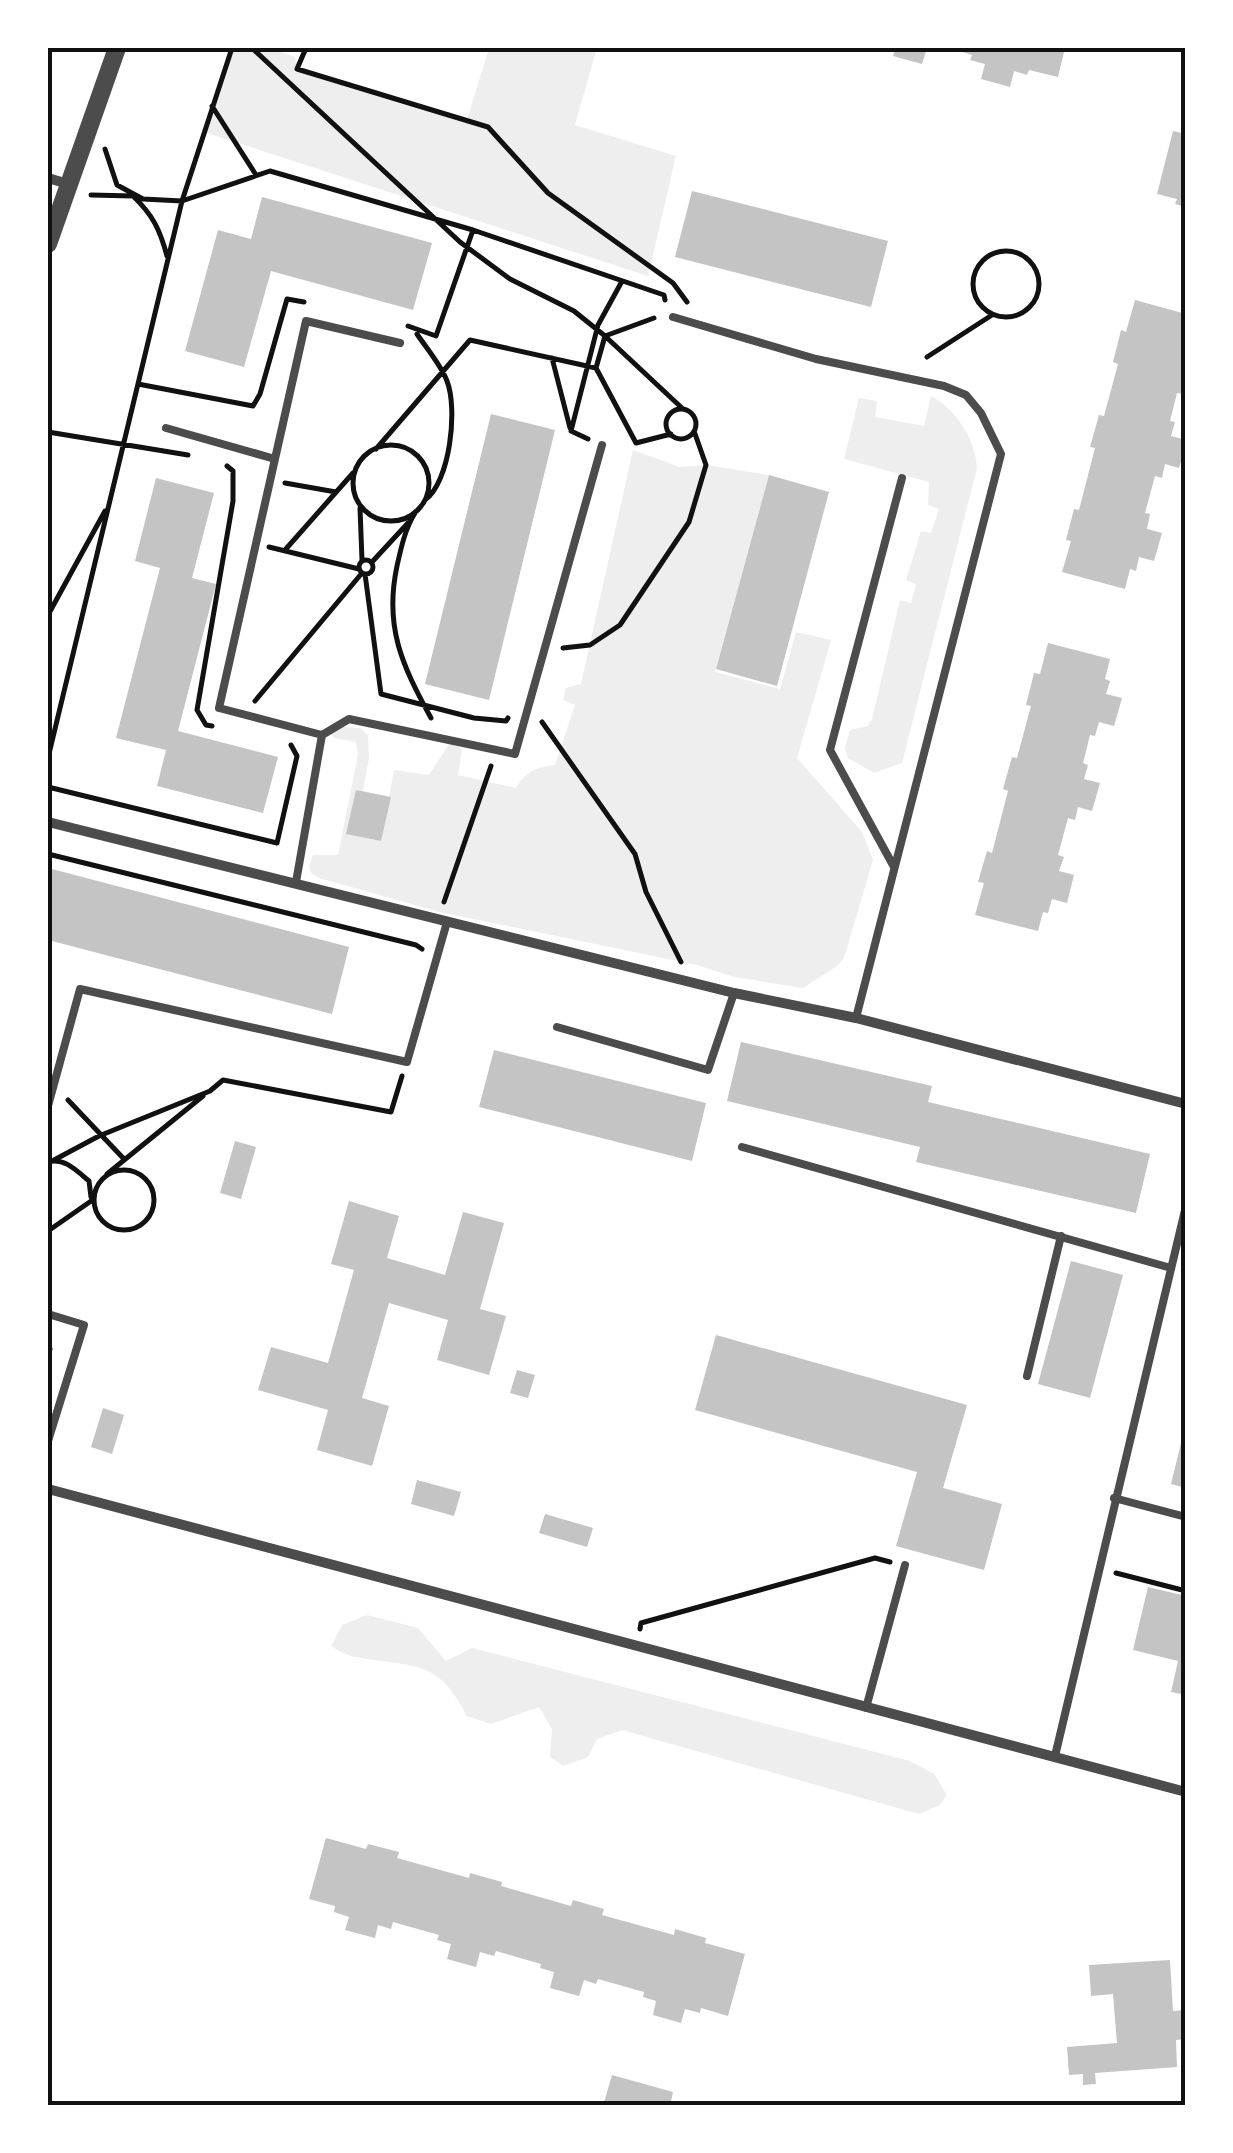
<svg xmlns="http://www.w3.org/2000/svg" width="1233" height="2153" font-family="'Source Sans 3',sans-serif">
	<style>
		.green { fill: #eee }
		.building { fill: #c4c4c4 }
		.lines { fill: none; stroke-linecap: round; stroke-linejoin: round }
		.path { stroke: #111; stroke-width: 5 }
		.service { stroke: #4c4c4c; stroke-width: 8 }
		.minor { stroke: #4c4c4c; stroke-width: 10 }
		.tertiary { stroke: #4c4c4c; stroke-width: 18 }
		.neatline { fill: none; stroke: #111; stroke-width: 4 }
	</style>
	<rect width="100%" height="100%" fill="#fff"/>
	<path class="green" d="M 232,48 L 269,48 L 295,57 L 297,69 L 467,120 L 489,48 L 597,48 L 575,125 L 676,156 L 648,276 L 204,132 Z
		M 931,396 C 955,408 976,440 977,468 L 902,763 L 874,773 L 848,758 L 845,748 L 850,730 L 868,726 L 872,719 L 900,600 L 911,603 L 916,584 L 906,580 L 921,531 L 931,533 L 939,509 L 928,505 L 929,482 L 844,459 L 859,398 L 877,401 L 875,417 L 924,426 Z
		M 633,450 L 680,467 L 706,465 L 769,475 L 715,672 L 780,689 L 796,632 L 831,640 L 797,758 L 862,832 L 873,860 L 844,958 L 837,966 L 803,988 L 734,977 L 697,965 L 440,912 L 319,878 L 311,873 L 309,866 L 313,855 L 338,855 L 358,755 L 356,742 L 334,738 L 330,733 L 343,727 L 360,728 L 368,735 L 369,758 L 363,791 L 356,790 L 347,834 L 381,841 L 394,770 L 429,775 L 449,744 L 456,744 L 462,750 L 458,775 L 516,788 C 526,772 535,767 555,765 L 575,705 L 563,700 L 566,688 L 581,684 Z
		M 367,1615 L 418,1628 L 446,1661 L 472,1648 L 910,1761 L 934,1774 L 947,1795 L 940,1805 L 919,1814 L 622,1730 L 597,1739 L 588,1757 L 563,1766 L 550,1757 L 552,1729 L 539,1707 L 491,1724 L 467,1716 C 440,1664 422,1667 368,1659 C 353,1657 344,1655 331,1646 L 342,1625 Z"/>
	<path class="building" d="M 896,48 L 927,48 L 922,64 L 893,56 Z
		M 949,48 L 1065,48 L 1058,77 L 1029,70 L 1027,75 L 1014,71 L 1010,87 L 981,79 L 985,64 L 970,60 L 972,55 Z
		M 1173,131 L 1186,134 L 1186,207 L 1175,204 L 1177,199 L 1157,194 Z
		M 692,191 L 888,241 L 871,307 L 675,257 Z
		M 262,197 L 432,243 L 413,310 L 271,271 L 244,367 L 185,351 L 218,230 L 251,239 Z
		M 1135,300 L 1186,314 L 1186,379 L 1182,394 L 1177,393 L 1170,421 L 1175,422 L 1171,436 L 1186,440 L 1186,445 L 1179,468 L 1165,464 L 1162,478 L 1155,476 L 1145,513 L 1150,514 L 1147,529 L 1162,533 L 1154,561 L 1139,557 L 1136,571 L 1130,569 L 1125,589 L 1062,572 L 1071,541 L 1066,540 L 1074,509 L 1079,510 L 1095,448 L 1090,447 L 1099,415 L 1104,416 L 1118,364 L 1113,362 L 1121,330 L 1126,332 Z
		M 491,414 L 555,430 L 489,700 L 425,684 Z
		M 769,475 L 829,492 L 777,686 L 716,669 Z
		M 156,478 L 214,493 L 192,578 L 216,584 L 178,731 L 278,757 L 263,813 L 157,786 L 166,750 L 116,738 L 160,568 L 135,561 Z
		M 1048,643 L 1110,659 L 1105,679 L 1110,681 L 1106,694 L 1122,698 L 1114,726 L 1099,722 L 1095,736 L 1090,735 L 1083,763 L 1088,765 L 1084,779 L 1100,783 L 1092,811 L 1078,807 L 1075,820 L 1068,818 L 1058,855 L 1064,857 L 1059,871 L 1074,875 L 1067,903 L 1052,899 L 1048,913 L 1043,912 L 1038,931 L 975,915 L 984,883 L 978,882 L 987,851 L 992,853 L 1008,791 L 1003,789 L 1012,757 L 1017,758 L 1031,706 L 1026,705 L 1034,673 L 1040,674 Z
		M 356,790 L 391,797 L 381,841 L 346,834 Z
		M 48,868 L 349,947 L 332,1014 L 48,940 Z
		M 741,1042 L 932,1086 L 928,1102 L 1150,1154 L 1136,1213 L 916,1162 L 920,1147 L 727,1101 Z
		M 494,1050 L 706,1103 L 692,1161 L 479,1107 Z
		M 235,1141 L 256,1147 L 241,1199 L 220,1193 Z
		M 349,1201 L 399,1216 L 387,1258 L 445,1275 L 463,1212 L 504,1223 L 480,1309 L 506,1316 L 489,1375 L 437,1360 L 448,1320 L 389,1303 L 362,1398 L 389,1406 L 372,1466 L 317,1450 L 328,1410 L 258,1390 L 271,1347 L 328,1363 L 354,1270 L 331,1264 Z
		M 1071,1261 L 1123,1275 L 1090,1398 L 1038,1384 Z
		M 716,1335 L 967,1405 L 943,1488 L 1002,1504 L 984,1570 L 896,1546 L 917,1472 L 695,1410 Z
		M 517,1370 L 535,1375 L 528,1398 L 510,1393 Z
		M 103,1408 L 124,1415 L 112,1454 L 91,1447 Z
		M 1184,1431 L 1186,1431 L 1186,1488 L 1171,1484 Z
		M 417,1480 L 461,1492 L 454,1516 L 411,1504 Z
		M 545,1514 L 593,1528 L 587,1547 L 539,1533 Z
		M 1148,1587 L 1186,1596 L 1186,1695 L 1171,1692 L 1178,1661 L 1133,1650 Z
		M 326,1838 L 366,1849 L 368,1844 L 399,1852 L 397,1858 L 469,1878 L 470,1873 L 502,1882 L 501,1886 L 571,1906 L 573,1900 L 604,1909 L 602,1915 L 674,1935 L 675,1929 L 706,1938 L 705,1943 L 745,1954 L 728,2016 L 701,2008 L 700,2013 L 685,2009 L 681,2023 L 653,2015 L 656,2001 L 643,1997 L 644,1992 L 598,1979 L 596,1984 L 584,1980 L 579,1996 L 550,1988 L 554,1972 L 540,1968 L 541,1964 L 496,1951 L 494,1956 L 480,1952 L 476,1967 L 447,1959 L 451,1944 L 437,1940 L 439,1935 L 393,1922 L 391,1929 L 378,1925 L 375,1938 L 345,1930 L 349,1917 L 334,1912 L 335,1906 L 309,1899 Z
		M 1170,1960 L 1173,2011 L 1186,2010 L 1186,2039 L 1176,2040 L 1177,2067 L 1095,2073 L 1096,2084 L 1083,2085 L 1083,2074 L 1069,2075 L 1067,2047 L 1117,2043 L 1113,1994 L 1091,1996 L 1089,1965 Z
		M 612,2075 L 673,2092 L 670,2106 L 603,2106 Z"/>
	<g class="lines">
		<path class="path" d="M 252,48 L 460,242 L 510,279 L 574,311 L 605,336 L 654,318
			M 306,48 L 297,69 L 488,127 L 548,193 L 673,283 L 687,302
			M 212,106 L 256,175
			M 105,149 L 117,185 L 143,199 L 182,201 L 270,171 L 473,230 L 664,295 L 665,300
			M 91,195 L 133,196 C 153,215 160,230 167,256
			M973 284a33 33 0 1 1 66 0a33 33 0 1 1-66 0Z
			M 408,326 L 436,336 L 473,230
			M 417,334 C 427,349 441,365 447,381 C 458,409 450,482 425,500
			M 927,357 L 992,315
			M 552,358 L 570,428
			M 596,368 L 636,443 L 671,434
			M 138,384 L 253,406 L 260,394 L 287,299 L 304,302
			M666 424a15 15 0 1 1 30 0a15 15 0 1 1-30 0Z
			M 48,432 L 188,455
			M 588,439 L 571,431 L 598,325 L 621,283
			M353 483a38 38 0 1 1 76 0a38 38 0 1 1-76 0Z
			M 376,449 L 470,340 L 596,368 L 605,336 L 683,409
			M 285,483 L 336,492
			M 360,508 L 362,560
			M 415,513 C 405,529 401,548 397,566 C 384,627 402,665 431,718
			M 269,547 L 359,569
			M 285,550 L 353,473
			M359 567a7 7 0 1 1 14 0a7 7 0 1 1-14 0Z
			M 372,562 L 408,523
			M 365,574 L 381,694 L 474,718 L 506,721 L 508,718
			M 48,615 L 105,511
			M 563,648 L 590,645 L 620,625 L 689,522 L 706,465 L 694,431
			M 255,701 L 362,573
			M 542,722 L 635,854 L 646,892 L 681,962
			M 212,726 L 206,725 L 197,710 L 233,501 L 233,471 L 227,466
			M 48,758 L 182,201 L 232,48
			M 48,787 L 277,843
			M 277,843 L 297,756 L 291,745
			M 48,854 L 416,945 L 422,949
			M 444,902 L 491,766
			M 68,1100 L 124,1159
			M 54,1160 L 99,1136 L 210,1091 L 223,1080 L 391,1112 L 402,1076
			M 48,1162 C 64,1157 77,1171 89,1181 L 91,1197
			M94 1200a30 30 0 1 1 60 0a30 30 0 1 1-60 0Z
			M 107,1174 L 203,1096
			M 48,1231 L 94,1199
			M 48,1347 L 50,1349 L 48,1357
			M 1116,1573 L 1186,1591
			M 640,1629 L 641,1623 L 875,1558 L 890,1562"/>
		<path class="service" d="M 673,317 L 816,359 L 944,386 L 966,395 L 981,413 L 1001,454 L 856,1018
			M 166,428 L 275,459
			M 322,735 L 219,708 L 306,321 L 400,343
			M 894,867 L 830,750 L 902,478
			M 296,882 L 322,735 L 349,719 L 515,754 L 602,445
			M 557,1027 L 708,1070 L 734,993
			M 48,1106 L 80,989 L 407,1062 L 447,922
			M 742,1147 L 1171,1268
			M 48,1314 L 84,1325 L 48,1441
			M 1027,1376 L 1061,1236
			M 1114,1498 L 1186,1517
			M 866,1708 L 905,1565
			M 1055,1756 L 1186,1206"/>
		<path class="minor" d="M 48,178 L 68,184
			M 48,822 L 734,993 L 856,1018 L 1186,1104
			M 48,1489 L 1186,1792"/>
		<path class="tertiary" d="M 48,244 L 117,48"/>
	</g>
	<rect width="1233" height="2153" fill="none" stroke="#ffffff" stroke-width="100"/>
	<rect x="50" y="50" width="1133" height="2053" class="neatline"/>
</svg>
